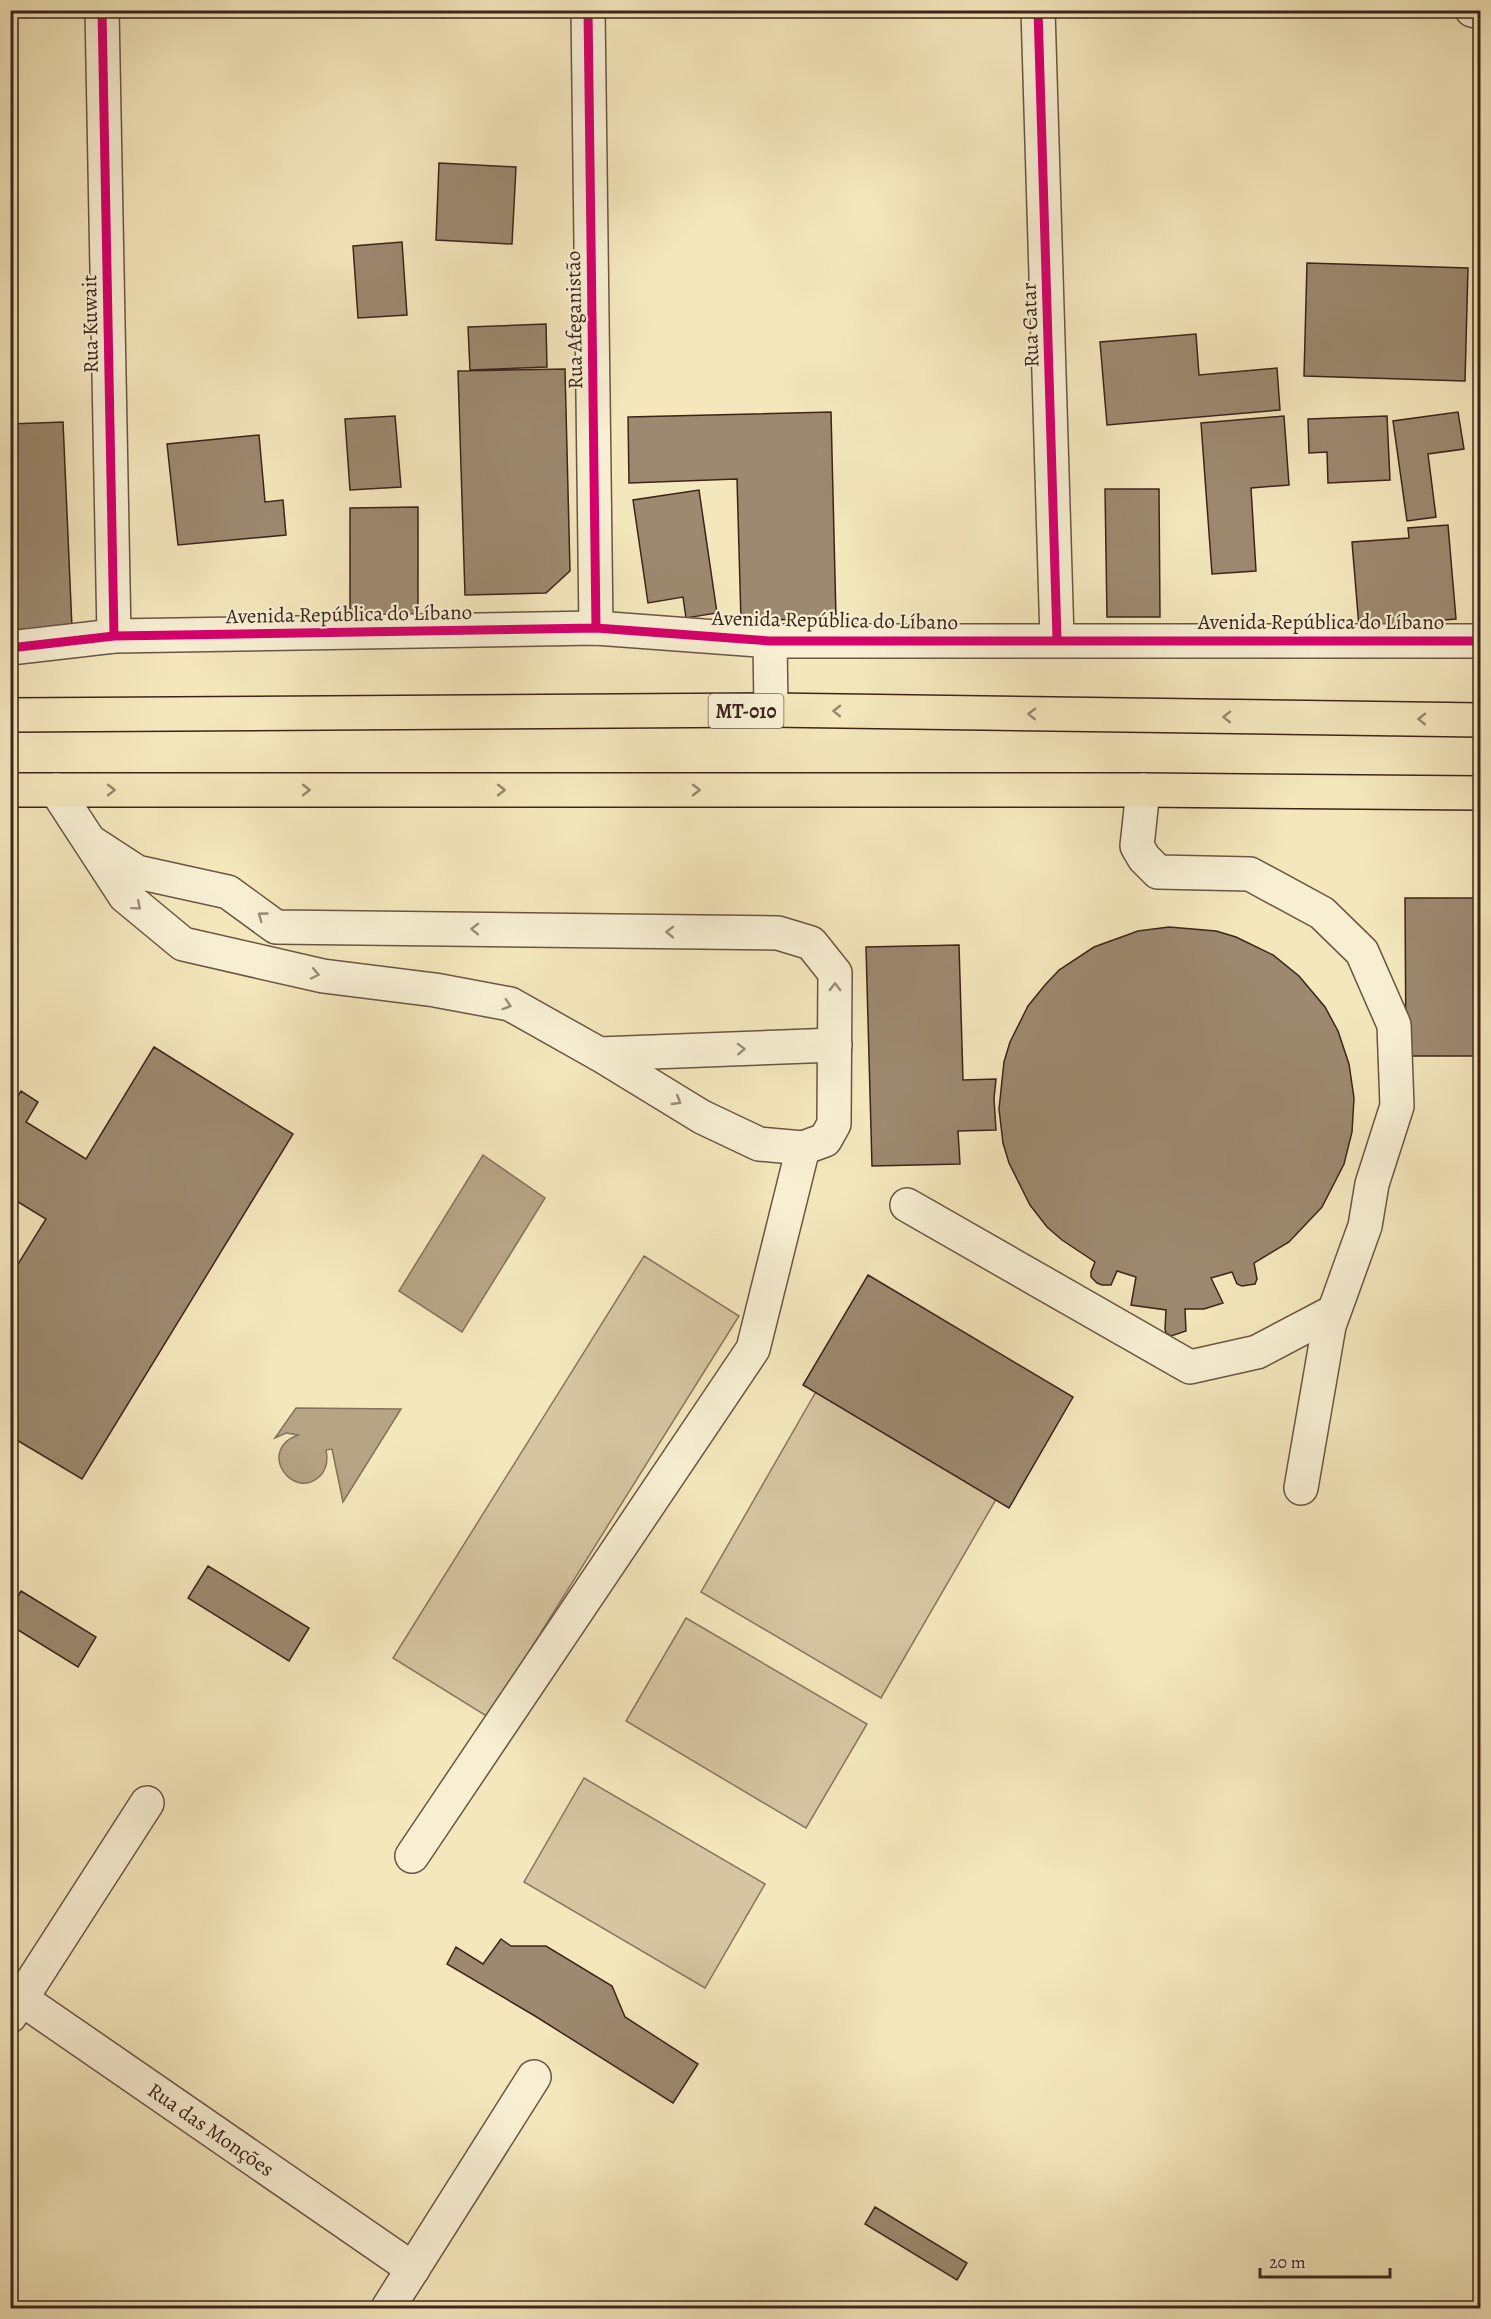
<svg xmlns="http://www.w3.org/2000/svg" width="1491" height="2319" font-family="Alegreya,serif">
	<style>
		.green { fill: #d5c6a1; stroke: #89755e; stroke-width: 1.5 }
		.water { fill: #b6a585; stroke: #86715b; stroke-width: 1.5 }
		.building { fill: #9c896f; stroke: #3d241b; stroke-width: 1.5 }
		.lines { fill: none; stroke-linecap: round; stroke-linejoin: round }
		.minor-casing { stroke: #6b5543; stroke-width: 36 }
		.major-casing { stroke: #3d241b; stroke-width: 36 }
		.minor { stroke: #f8efd3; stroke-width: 33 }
		.major { stroke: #f4e7bc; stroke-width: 33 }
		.cycleway-casing { stroke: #f8efd3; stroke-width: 13 }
		.cycleway { stroke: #d6006c; stroke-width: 9 }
		.oneway { stroke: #98866c }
		.oneway2 { stroke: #9a8a77 }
		.labels { text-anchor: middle; stroke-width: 4.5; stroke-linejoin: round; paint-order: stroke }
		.shield { fill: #f8efd3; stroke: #756152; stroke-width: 1.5 }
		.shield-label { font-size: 20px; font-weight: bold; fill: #3d241b }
		.street-label { font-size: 21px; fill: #3d241b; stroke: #f8efd3 }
	</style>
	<rect width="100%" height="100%" fill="#f4e7bc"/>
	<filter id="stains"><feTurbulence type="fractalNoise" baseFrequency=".00333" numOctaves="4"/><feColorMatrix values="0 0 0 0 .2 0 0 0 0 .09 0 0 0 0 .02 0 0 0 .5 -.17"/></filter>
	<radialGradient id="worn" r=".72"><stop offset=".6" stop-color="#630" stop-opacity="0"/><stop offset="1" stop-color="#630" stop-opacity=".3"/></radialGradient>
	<path class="green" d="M 644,1256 L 739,1316 L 488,1717 L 393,1658 Z
		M 821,1383 L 1002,1489 L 881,1698 L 701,1592 Z
		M 686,1618 L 867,1724 L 806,1828 L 626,1721 Z
		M 584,1778 L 765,1884 L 705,1988 L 524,1882 Z"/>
	<path class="water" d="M 483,1155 L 545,1198 L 462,1332 L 399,1291 Z
		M 296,1408 L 401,1409 L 343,1502 L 332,1449 L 326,1450 C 328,1460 327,1469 320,1476 C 293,1502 256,1450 298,1435 L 286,1433 L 275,1438 Z"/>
	<path class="building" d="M 441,10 L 509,10 L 442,18 Z
		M 439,163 L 516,167 L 512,244 L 436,240 Z
		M 402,242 L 407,315 L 358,318 L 353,246 Z
		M 1307,263 L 1468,268 L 1465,381 L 1304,376 Z
		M 546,324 L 547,367 L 470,370 L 468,327 Z
		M 1196,334 L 1199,375 L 1277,368 L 1280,410 L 1107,425 L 1100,342 Z
		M 565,369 L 570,571 L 546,593 L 465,595 L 458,371 Z
		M 831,412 L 836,618 L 741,621 L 737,479 L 629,483 L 628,417 Z
		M 1458,412 L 1464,449 L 1428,454 L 1436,517 L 1407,521 L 1393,421 Z
		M 395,416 L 401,487 L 350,490 L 345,419 Z
		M 1284,416 L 1289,485 L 1251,488 L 1256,571 L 1212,574 L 1201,423 Z
		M 1387,416 L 1390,480 L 1328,483 L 1327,452 L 1309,453 L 1308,419 Z
		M 63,422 L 72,628 L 10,631 L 10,424 Z
		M 259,435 L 265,502 L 283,500 L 286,535 L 178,545 L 167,444 Z
		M 1105,489 L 1159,489 L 1160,617 L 1107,617 Z
		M 699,490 L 717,613 L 686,618 L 683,597 L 648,603 L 633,500 Z
		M 418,507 L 418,615 L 350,615 L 350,508 Z
		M 1448,525 L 1456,619 L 1359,627 L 1352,542 L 1409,538 L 1408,528 Z
		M 1405,898 L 1480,898 L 1480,1056 L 1406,1056 Z
		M 1169,927 L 1216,931 L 1236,937 L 1273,955 L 1299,976 L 1325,1007 L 1338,1031 L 1349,1064 L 1354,1098 L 1352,1132 L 1344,1164 L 1322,1207 L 1289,1242 L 1254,1263 L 1257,1279 L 1255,1284 L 1242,1286 L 1237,1284 L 1232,1272 L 1211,1278 L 1223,1303 L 1204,1309 L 1185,1309 L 1186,1331 L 1171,1336 L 1166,1333 L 1165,1329 L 1166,1310 L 1131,1305 L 1136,1277 L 1117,1271 L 1111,1285 L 1102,1285 L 1097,1283 L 1091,1277 L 1091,1272 L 1095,1262 L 1062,1240 L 1047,1227 L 1030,1205 L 1009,1163 L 1003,1143 L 999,1109 L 1004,1062 L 1010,1042 L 1028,1006 L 1045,985 L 1059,970 L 1094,947 L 1138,931 Z
		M 959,945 L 963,1080 L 996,1079 L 994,1099 L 996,1130 L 958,1131 L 960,1164 L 872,1166 L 866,947 Z
		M 154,1047 L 293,1134 L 82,1479 L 10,1436 L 10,1277 L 46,1219 L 10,1197 L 10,1108 L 21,1091 L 38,1102 L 26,1122 L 86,1159 Z
		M 868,1275 L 1073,1397 L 1009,1508 L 803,1385 Z
		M 208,1566 L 309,1628 L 289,1661 L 188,1598 Z
		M 21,1591 L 96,1637 L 78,1667 L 10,1625 L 10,1609 Z
		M 501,1939 L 511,1946 L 546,1946 L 612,1986 L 625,2017 L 698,2064 L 673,2103 L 535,2016 L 447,1964 L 456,1947 L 483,1964 Z
		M 875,2207 L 967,2263 L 957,2280 L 865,2224 Z"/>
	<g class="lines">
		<g class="minor-casing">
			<g id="minor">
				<path d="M 102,10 L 114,636"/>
				<path d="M 588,10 L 596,628"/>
				<path d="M 1038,10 L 1057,639"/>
				<path d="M 1472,10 L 1480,12"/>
				<path d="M 770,641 L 771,710"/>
				<path d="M 10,648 L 114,636 L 596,628 L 770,641 L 1480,641"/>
				<path d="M 56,790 L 125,896 L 183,944 L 323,976 L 435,990 L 510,1004 L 599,1054 L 702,1117 L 759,1144 L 803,1148 L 825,1140 L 834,1124 L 835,973 L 811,943 L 778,933 L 276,927 L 228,892 L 137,872 L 91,842"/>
				<path d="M 1143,790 L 1137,846 L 1144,858 L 1158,872 L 1250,874 L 1322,913 L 1362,952 L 1394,1025 L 1397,1106 L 1372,1184 L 1365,1226 L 1329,1326 L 1301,1488"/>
				<path d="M 599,1054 L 835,1045"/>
				<path d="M 907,1205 L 1190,1367 L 1257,1352 L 1333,1312"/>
				<path d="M 412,1856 L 753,1349 L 803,1148"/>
				<path id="s1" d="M 10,1991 L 413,2269"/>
				<path d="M 10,2016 L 147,1803"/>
				<path d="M 388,2308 L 534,2077"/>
			</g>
		</g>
		<g class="major-casing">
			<path id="major" d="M 10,715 L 771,710 L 1480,720
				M 10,790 L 1143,790 L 1480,793"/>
		</g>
		<use href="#minor" class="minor"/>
		<use href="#major" class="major"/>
		<g class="cycleway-casing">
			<path id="cycleway" d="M 102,10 L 114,636
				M 588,10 L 596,628
				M 1038,10 L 1057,639
				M 10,648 L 114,636 L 596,628 L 770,641 L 1480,641"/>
		</g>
		<use href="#cycleway" class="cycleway"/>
	</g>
	<defs><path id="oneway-chevron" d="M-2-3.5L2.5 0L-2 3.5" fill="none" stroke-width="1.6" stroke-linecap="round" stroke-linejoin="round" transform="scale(1.5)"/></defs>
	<g class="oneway">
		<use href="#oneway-chevron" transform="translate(837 711) rotate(-179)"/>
		<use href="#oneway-chevron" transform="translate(1032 714) rotate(-179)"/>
		<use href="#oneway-chevron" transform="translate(1227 717) rotate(-179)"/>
		<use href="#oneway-chevron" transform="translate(1422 719) rotate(-179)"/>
		<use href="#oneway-chevron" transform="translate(111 790)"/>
		<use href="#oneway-chevron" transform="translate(306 790)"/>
		<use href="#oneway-chevron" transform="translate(501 790)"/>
		<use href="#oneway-chevron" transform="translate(696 790)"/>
	</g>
	<g class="oneway2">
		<use href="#oneway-chevron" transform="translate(137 906) rotate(40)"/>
		<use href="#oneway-chevron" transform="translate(262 916) rotate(-144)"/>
		<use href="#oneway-chevron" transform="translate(475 929) rotate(-179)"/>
		<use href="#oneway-chevron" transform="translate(670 932) rotate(-179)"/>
		<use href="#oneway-chevron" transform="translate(315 974) rotate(12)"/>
		<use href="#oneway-chevron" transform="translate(835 987) rotate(-90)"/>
		<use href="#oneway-chevron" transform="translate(507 1005) rotate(18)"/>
		<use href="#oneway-chevron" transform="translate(741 1049) rotate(-2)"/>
		<use href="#oneway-chevron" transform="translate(677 1101) rotate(31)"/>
	</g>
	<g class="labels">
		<rect class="shield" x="708.5" y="694" width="75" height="34" rx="4.5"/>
		<g class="shield-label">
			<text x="746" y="718">MT-010</text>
		</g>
		<g class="street-label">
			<text transform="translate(574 320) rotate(-91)" y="7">Rua Afeganistão</text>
			<text transform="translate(90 324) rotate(-91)" y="7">Rua Kuwait</text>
			<text transform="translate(1030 325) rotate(-92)" y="7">Rua Catar</text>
			<text transform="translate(349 614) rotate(-1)" y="7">Avenida República do Líbano</text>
			<text transform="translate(835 620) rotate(1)" y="7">Avenida República do Líbano</text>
			<text x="1321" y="629">Avenida República do Líbano</text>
			<text dy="7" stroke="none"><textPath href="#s1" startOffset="244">Rua das Monções</textPath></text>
		</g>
	</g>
	<rect width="1491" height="2319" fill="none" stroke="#f4e7bc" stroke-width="36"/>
	<rect x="12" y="12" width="1467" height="2295" fill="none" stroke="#3d241b" stroke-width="3"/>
	<rect x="18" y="18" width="1455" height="2283" fill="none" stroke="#3d241b" stroke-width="1.5"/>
	<path d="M1260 2268v9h130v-9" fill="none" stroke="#3d241b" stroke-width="3"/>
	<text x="1269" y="2268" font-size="18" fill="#3d241b" stroke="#f8efd3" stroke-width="4.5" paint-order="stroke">20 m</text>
	<rect width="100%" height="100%" filter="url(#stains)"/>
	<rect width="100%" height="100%" fill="url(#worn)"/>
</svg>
